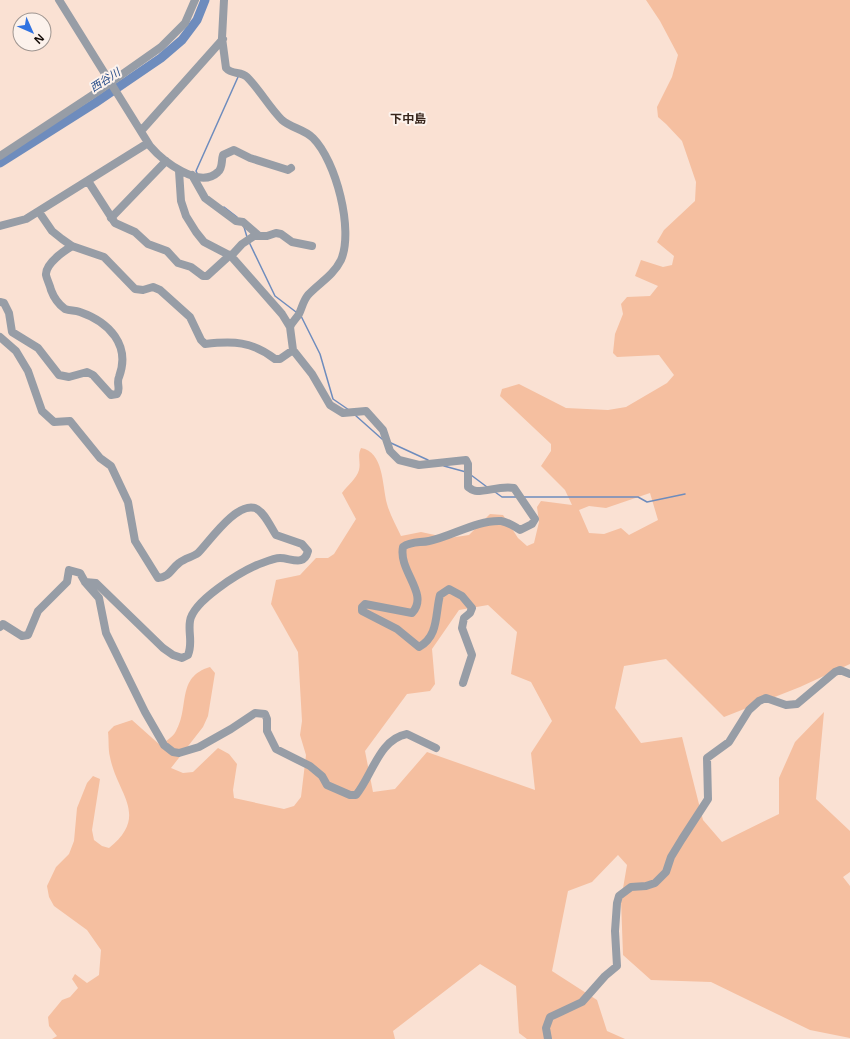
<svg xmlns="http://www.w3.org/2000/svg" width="850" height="1039" font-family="'Noto Sans','Noto Sans JP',sans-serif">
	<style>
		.green { fill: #f5bfa0; fill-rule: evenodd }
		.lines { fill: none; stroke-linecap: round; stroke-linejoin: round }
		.stream { stroke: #6e8cbd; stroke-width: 1.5 }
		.river { stroke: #6e8cbd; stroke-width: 9 }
		.minor { stroke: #979da6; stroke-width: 8 }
		.labels { text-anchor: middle; stroke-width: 4; stroke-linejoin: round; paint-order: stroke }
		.water-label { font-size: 11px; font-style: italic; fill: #254b88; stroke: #fcf2ec }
		.quarter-label { font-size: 12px; font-weight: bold; fill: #37251b; stroke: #fcf2ec }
	</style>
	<rect width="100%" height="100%" fill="#fae1d3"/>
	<path class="green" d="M 646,0 L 850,0 L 850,664 L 800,687 L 724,717 L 666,659 L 624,666 L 615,708 L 641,743 L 682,737 L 703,820 L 722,842 L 779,814 L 779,778 L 795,742 L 824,712 L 816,799 L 850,831 L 850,872 L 843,877 L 850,886 L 850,1038 L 810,1030 L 711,982 L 651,980 L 623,955 L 621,900 L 627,865 L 618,855 L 592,882 L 568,891 L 552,971 L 597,1000 L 607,1031 L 625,1039 L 527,1039 L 519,1033 L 516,986 L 480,964 L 393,1031 L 395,1039 L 52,1039 L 57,1036 L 49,1026 L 48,1017 L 62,1000 L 70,997 L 78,988 L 72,979 L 75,974 L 87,983 L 99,975 L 101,950 L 87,930 L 54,906 L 49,897 L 47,886 L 56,867 L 69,854 L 74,841 L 77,808 L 87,783 L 93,776 L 100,779 L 92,830 L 94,840 L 102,846 L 109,848 C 150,815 117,794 110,757 C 108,749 109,740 108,732 L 114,726 L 132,720 L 160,745 C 166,741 173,737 176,731 C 190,707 176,677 210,667 L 215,673 L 208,716 L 203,727 L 171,768 L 183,773 L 193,772 L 218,748 L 229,754 L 237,764 L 233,790 L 234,798 L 284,809 L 294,806 L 301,797 L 306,755 L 300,735 L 302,721 L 298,652 L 271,604 L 276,580 L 300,575 L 316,558 L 328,558 L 334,554 L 356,519 L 342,493 C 347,486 357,478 359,470 C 361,462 357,456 361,448 C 384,452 382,485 387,504 C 390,515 396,525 401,536 L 421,532 L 449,538 L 469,535 L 490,514 L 503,515 L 518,538 L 527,546 L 534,543 L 539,522 L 537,507 L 541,501 L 572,505 L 565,490 L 541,466 L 551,451 L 551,444 L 500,396 L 502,389 L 519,384 L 566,408 L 608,410 L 626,407 L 667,383 L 674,375 L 659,355 L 617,357 L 613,353 L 615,334 L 623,314 L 621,304 L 627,297 L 650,296 L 658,286 L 635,276 L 641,260 L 663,267 L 672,265 L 674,256 L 657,242 L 664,230 L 695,201 L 696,182 L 682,141 L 666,124 L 658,117 L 657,107 L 672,77 L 678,55 L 660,21 ZM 650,493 L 658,520 L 629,535 L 621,528 L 604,534 L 589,533 L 579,510 L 589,506 L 606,508 ZM 488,605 L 517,632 L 511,674 L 531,682 L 552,721 L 531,753 L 535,790 L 427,752 L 395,789 L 373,792 L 365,751 L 407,694 L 430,691 L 435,684 L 432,649 L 459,610 Z"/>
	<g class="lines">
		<path class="stream" d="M 197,173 L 196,171 L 238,77
			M 224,207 L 237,217
			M 244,227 L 247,237
			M 249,242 L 275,296 L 296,312
			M 301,316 L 320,354 L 333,399 L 349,410
			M 355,415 L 382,439
			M 391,443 L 428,460
			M 444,466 L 466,472
			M 471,475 L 487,487
			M 495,492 L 502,497 L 517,497
			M 523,497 L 638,497 L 647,502 L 685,494"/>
		<path class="river" d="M 0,163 L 95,103 L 161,58 L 182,40 L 197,20 L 205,0"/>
		<path class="minor" d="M 59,0 L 150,146 C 162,160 199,190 218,172 C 223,168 221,161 223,155 L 234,150 L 250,158 L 288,170 L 291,168
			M 224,0 L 222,38 L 226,68 C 232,75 241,71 247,77 C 260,90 269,107 282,120 C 291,128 304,129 313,138 C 336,161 354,230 341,260 C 333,276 319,283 308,295 C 303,301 302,308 299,314 C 296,319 292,322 290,327
			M 141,131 L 223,39
			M 0,156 L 97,92 L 161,47 L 185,23 L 195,0
			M 179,171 L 181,201 L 186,216 L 196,232 L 204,242 L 231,256 L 282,314 L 290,327 L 293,350 L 312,374 L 330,405 L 343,413 L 366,411 L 383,430 L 390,451 L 399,460 L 419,465 L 466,460 L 468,464 L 468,487 C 471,489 473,491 477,491 C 489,491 500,486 514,488 L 535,519 L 532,524 L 520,530 C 514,526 508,522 501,521 C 476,520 453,536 429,541 C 420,543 411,541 403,547 C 398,571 430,594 412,613 L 365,604 L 362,607 L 362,611 L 397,629 L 419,647 C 439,636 435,614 440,595 L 449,589 L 462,596 L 472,608 L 470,613 L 464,618 L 462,628 L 472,655 L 463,683
			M 192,175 L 205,198 L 236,221 L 243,222 L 258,235
			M 88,181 L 115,223 L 135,232 L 148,244 L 167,251 L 178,263 L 191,267 L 203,276 L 207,276 L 230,255
			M 39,212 L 52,231 L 62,239 L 72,246 L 104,257 L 135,289 L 143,290 L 153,287 L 160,290 L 190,317 L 201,340 L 205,344 C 233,341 252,341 275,359 L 280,359 L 293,350
			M 111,218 L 166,161
			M 0,226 L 26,219 L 148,143
			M 231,256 L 242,244 L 254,236 L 267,236 L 276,233 L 281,234 L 292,242 L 312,246
			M 0,302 L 4,303 L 9,313 L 12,332 L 38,348 L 59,375 L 69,377 L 87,372 L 93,375 L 111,395 L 117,394 C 121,389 116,383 119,377 C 131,345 109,322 80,312 C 75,310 70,311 65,309 C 58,304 54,298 51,290 C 50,285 47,280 46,275 C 45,264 64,251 72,246
			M 0,337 L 16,351 L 28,371 L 42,411 L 54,422 L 70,421 L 100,458 L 111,466 L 128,502 L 135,541 L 158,578 C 170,577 171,569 179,563 C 185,558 193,557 198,553 C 209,542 236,502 255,508 C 264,511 271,528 276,535 L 302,544 L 308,551 C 304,567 291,558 280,558 C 273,558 263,563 257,565 C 239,573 193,601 190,621 C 188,633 193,643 188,655 L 182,658 L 173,655 L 163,648 L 96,583 L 85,582
			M 0,627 L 3,624 L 22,636 L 28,635 L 38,611 L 67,582 L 69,570 L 80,573 L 85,582 L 99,598 L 106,633 L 145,712 L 164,745 L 173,752 L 179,753 L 199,747 L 231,729 L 255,713 L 265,714 L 267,719 L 267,731 L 276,749 L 310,766 L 322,776 L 327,785 L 350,795 L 356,795 C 372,776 379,739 407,734 L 436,748
			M 548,1039 L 546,1028 L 550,1017 L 582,1002 L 605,976 L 617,966 L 615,931 L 617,903 L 619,896 L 631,887 L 646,886 L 655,883 L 666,872 L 671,857 L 682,839 L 708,799 L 707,758 L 729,742 L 749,710 L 759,701 L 766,698 L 786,705 L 797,704 L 835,672 L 840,670 L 850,674"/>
	</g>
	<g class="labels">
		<g class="water-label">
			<text transform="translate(105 80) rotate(-33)" y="4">西谷川</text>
		</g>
		<g class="quarter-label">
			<text x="408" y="123">下中島</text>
		</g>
	</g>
	<g transform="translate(32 32) rotate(135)"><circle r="19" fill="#fcf2ec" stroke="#9e9590"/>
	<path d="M0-3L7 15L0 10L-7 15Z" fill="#3173e1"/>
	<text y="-6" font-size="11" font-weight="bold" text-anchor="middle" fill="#120a06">N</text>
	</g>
</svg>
